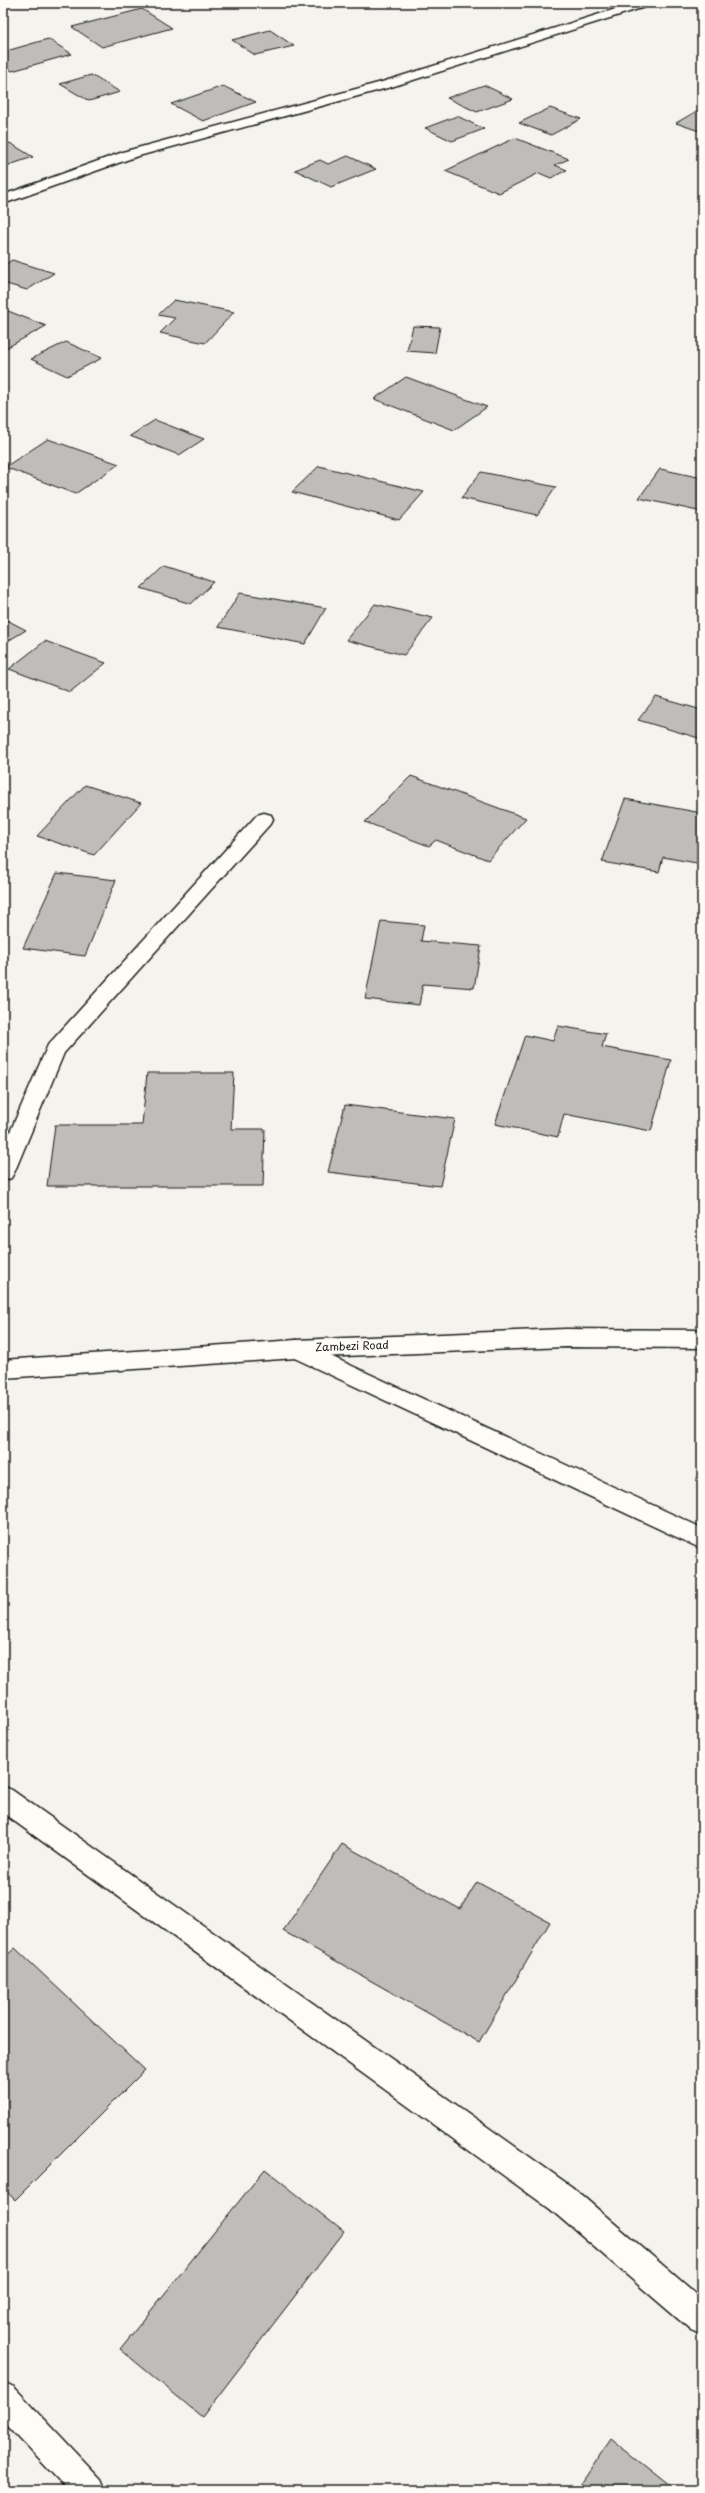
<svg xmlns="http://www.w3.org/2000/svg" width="705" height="2493" font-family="'Playpen Sans',sans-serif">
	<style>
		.building { fill: #bebdba; stroke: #1c1c1c }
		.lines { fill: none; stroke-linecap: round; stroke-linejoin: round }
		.street-casing { stroke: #1c1c1c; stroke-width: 3 }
		.secondary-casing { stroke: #1c1c1c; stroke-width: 3 }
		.street { fill: #fdfcf7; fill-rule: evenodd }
		.secondary { fill: #fdfcf7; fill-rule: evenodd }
		.labels { text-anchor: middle; stroke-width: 3.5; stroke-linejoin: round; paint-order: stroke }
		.street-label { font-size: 11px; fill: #1c1c1c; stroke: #fdfcf7 }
	</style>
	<rect width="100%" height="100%" fill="#f4f3ee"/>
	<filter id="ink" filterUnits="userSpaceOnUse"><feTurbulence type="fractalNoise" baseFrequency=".025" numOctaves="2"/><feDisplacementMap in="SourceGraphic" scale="8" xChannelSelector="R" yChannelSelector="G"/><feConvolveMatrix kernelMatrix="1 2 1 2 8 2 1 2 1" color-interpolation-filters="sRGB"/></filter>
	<g filter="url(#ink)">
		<path class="building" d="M 142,9 L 172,28 L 102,47 L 72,27 Z
			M 270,30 L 294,46 L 255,55 L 232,40 Z
			M 48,39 L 72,54 L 12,71 L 3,65 L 3,52 Z
			M 91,75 L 120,92 L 89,101 L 60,84 Z
			M 484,85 L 513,99 L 477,112 L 447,98 Z
			M 223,86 L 256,102 L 203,121 L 171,104 Z
			M 550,108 L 581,119 L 551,135 L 519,123 Z
			M 702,108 L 702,132 L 676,123 Z
			M 457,116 L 484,129 L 452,141 L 425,128 Z
			M 515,138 L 569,159 L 555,165 L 567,170 L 551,178 L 539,173 L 499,193 L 445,171 Z
			M 10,143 L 33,157 L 3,167 L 3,145 Z
			M 348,156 L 376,169 L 331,187 L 295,170 L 320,160 L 328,164 Z
			M 12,260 L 54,273 L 27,290 L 3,283 L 3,266 Z
			M 174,300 L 234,312 L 205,343 L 160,333 L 175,318 L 158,315 Z
			M 3,309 L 46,326 L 6,348 L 3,347 Z
			M 413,326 L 440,327 L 435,353 L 407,351 Z
			M 66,342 L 102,358 L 67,376 L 31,359 Z
			M 406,377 L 487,407 L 454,430 L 374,399 Z
			M 155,420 L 204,439 L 179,455 L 130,436 Z
			M 48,439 L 119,464 L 75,494 L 5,467 Z
			M 319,466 L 424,492 L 399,520 L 292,492 Z
			M 660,469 L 702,478 L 702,512 L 639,498 Z
			M 481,472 L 556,487 L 537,515 L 461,498 Z
			M 164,566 L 214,582 L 191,604 L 141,588 Z
			M 240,593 L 326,608 L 305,644 L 218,627 Z
			M 375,604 L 433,618 L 404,655 L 346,640 Z
			M 3,618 L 26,630 L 3,644 Z
			M 45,641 L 106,663 L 70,692 L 9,669 Z
			M 656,697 L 702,710 L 702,739 L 638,720 Z
			M 411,776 L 526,818 L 488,860 L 436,840 L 429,846 L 365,822 Z
			M 85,785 L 141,803 L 94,855 L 37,836 Z
			M 625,799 L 702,813 L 702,864 L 663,857 L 659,872 L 602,862 Z
			M 57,873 L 116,880 L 85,956 L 23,948 Z
			M 381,921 L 424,925 L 421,941 L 481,946 L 474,988 L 423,984 L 419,1005 L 365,999 Z
			M 558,1026 L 606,1034 L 602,1047 L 671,1060 L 651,1131 L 564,1114 L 558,1137 L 495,1124 L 525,1035 L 553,1041 Z
			M 147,1073 L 234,1073 L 231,1129 L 265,1129 L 263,1186 L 47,1186 L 55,1125 L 142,1125 Z
			M 345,1105 L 455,1119 L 440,1186 L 328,1172 Z
			M 342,1844 L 460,1909 L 477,1882 L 550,1922 L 479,2042 L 283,1931 Z
			M 15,1948 L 145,2070 L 15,2200 L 3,2188 L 3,1959 Z
			M 265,2169 L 344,2232 L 202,2417 L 120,2349 Z
			M 611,2439 L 675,2490 L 577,2490 Z"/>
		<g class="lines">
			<g class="street-casing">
				<path id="street" d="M 635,3 L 653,3 L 651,5 L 391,87 L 135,157 L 3,204 L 3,195 L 126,151 L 382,82 Z
					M 264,813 L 271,815 L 273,819 L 271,823 L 64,1053 L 14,1173 L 11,1178 L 3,1181 L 3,1148 L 48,1045 L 257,815 Z
					M 296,1340 L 702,1528 L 702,1549 L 288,1355 L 285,1349 L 288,1343 Z
					M 3,1786 L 12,1790 L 572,2187 L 702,2299 L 702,2335 L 691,2330 L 550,2209 L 3,1813 Z
					M 3,2382 L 14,2387 L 101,2479 L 106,2490 L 68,2490 L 3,2421 Z"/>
			</g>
			<g class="secondary-casing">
				<path id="secondary" d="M 565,1329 L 702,1330 L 702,1348 L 565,1347 L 296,1358 L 3,1378 L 3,1360 L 296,1340 Z"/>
			</g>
			<use href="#street" class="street"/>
			<use href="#secondary" class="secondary"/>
		</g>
	</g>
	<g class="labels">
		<g class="street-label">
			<text transform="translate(352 1346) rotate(-2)" y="4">Zambezi Road</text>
		</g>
	</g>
	<rect width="705" height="2493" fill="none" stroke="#fdfcf7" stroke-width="16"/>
	<rect x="8" y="8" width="689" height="2477" fill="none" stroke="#1c1c1c" stroke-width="1.5" filter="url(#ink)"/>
</svg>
